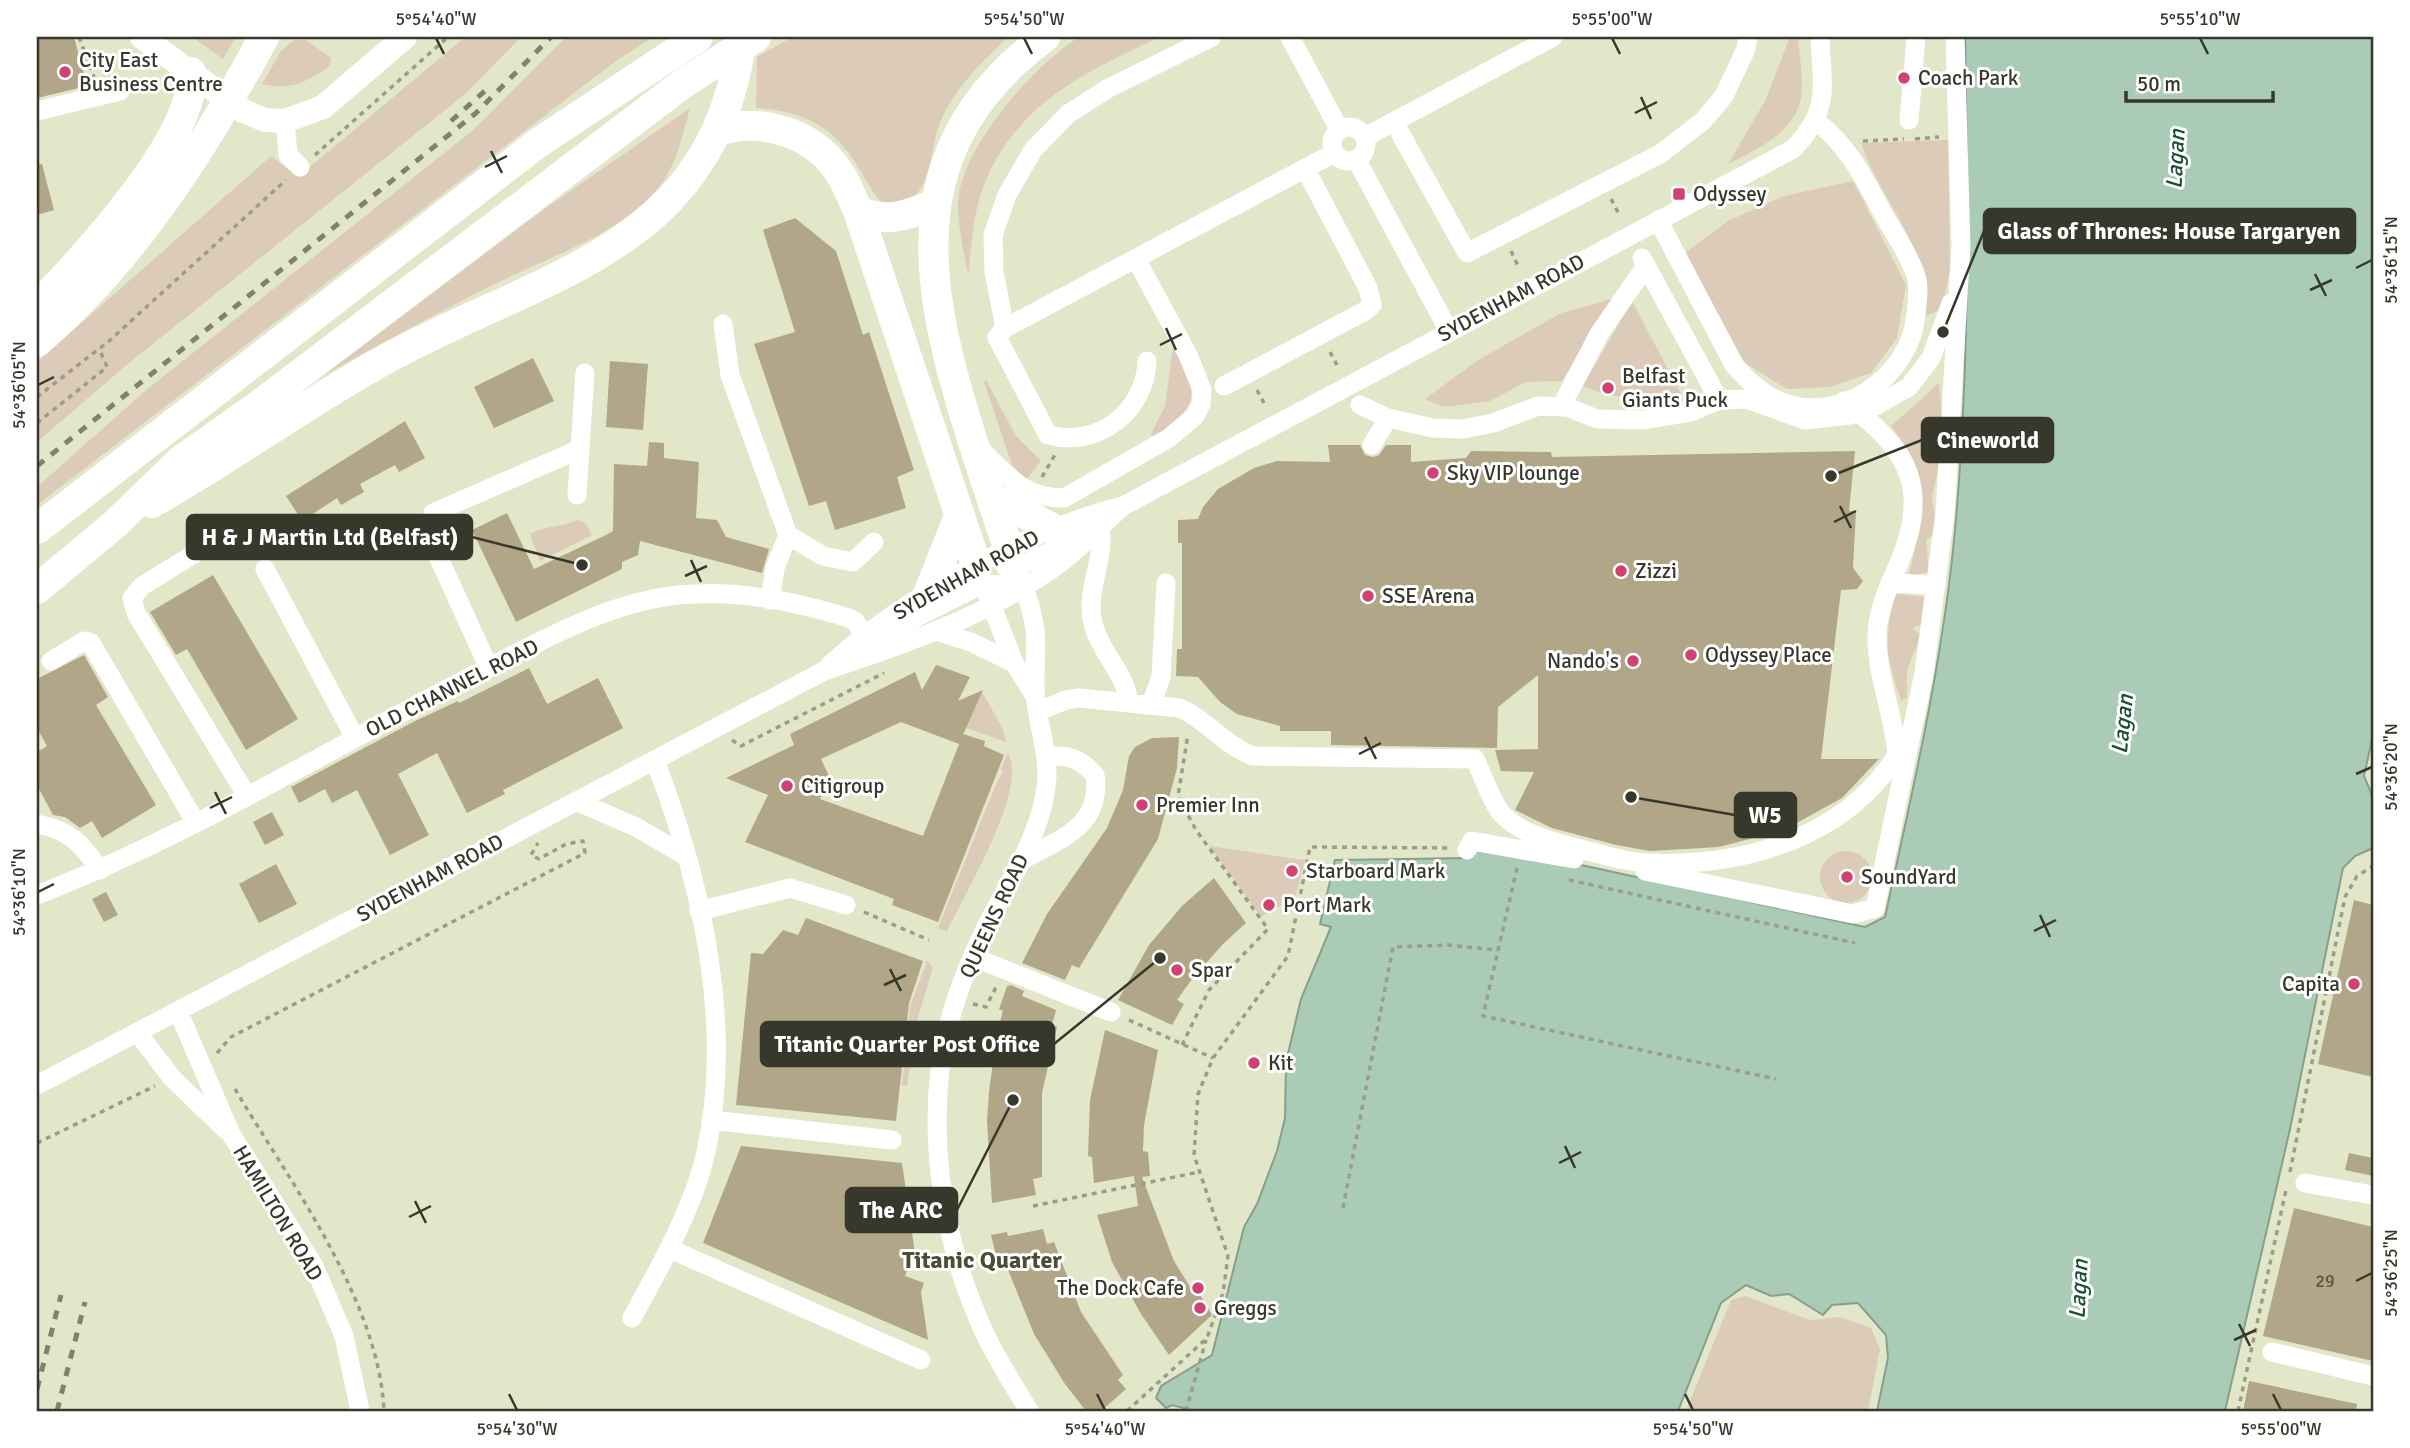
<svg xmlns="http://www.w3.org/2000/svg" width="2410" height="1448" font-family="Signika,sans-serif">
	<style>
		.green { fill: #dccbb9 }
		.water { fill: #aacbb6; stroke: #889f8d; stroke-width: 2 }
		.building { fill: #b1a687 }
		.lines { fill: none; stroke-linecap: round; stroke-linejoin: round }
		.path { stroke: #9b9e87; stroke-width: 3.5; stroke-dasharray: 5 5; stroke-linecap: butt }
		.minor { stroke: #fff; stroke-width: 19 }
		.major { stroke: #fff; stroke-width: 24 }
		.highway { stroke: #fff; stroke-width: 30 }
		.rail { stroke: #80826e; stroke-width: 5; stroke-dasharray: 9 9; stroke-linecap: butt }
		.ticks { fill: none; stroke: #37382c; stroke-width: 2.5 }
		.poi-dot { fill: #cf4271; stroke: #fff; stroke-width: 2.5 }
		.labels { text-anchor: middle; stroke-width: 6; stroke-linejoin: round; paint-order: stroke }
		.number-label { font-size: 18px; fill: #565443 }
		.poi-label { font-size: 21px; fill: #37382c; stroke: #fff; text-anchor: start }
		.street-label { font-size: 21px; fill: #37382c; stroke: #fff }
		.water-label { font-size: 23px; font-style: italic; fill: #1a5034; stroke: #fff }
		.quarter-label { font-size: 24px; font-weight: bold; fill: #4b4e35; stroke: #fff }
		.leader { fill: none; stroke: #37382c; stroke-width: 2.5 }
		.callout-dot { fill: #37382c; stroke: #fff; stroke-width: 2.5 }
		.callout { fill: #37382c; stroke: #37382c; stroke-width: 2.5 }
		.callout-label { font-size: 23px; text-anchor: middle; font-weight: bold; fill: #fff }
		.neatline { fill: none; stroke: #37382c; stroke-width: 2.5 }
		.ticks-label { font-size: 18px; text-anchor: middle; fill: #37382c }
	</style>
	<rect width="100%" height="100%" fill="#e3e7c9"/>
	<path class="green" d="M 192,37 L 236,37 L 223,59 Z
		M 465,37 L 521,37 L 464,95 L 124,367 L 37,442 L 37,362 L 271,156 L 298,177 Z
		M 566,37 L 653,37 L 616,61 L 37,505 L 37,487 L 145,391 L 472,131 Z
		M 792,37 L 1008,37 C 981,63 951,91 938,128 C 932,147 931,174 919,191 C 911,201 897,203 885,206 C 873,194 866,180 857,165 C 832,125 802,111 756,108 L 757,57 Z
		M 1079,37 L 1160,37 C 1088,71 1020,101 986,180 C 973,209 972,244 968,275 C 964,252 958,228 958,205 C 958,150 1035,64 1079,37 Z
		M 1790,37 L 1798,37 C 1799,55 1804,78 1801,97 C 1796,132 1756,150 1728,164 L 1765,101 Z
		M 294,40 L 306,40 L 331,58 L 330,66 C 307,82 290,91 262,84 L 281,51 Z
		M 690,108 C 683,134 676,166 659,187 C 619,235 553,255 499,282 C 440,311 382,343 324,375 L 546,208 Z
		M 1948,140 L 1950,269 L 1942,309 L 1924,317 C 1924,304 1926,288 1923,274 C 1911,227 1876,189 1861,143 Z
		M 1853,181 L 1906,285 L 1897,338 L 1871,373 L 1830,387 L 1787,389 L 1745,363 L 1685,253 L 1728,221 L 1784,196 Z
		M 1612,299 L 1562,381 L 1526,382 L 1490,401 L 1444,407 L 1425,399 L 1478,360 L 1561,313 Z
		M 1632,301 L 1681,394 C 1645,401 1616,400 1583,386 Z
		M 1173,346 C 1201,402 1199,399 1155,441 L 1151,434 L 1165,406 Z
		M 986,380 L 1016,436 L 1041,461 L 1026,480 L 1012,465 L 984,382 Z
		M 1939,383 L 1945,439 L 1932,496 L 1937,533 L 1926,540 L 1929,572 L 1909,576 C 1916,540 1929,498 1915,463 C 1910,450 1899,437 1891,426 Z
		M 578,520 L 586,524 L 592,535 L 540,561 L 530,534 C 546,525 562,527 578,520 Z
		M 1895,594 L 1928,597 L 1923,624 L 1912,628 L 1921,635 L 1907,670 L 1907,698 L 1901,700 C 1885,654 1884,642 1895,594 Z
		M 982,692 L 1002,727 L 1006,742 L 966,728 Z
		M 1008,753 C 1029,789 963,896 947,932 L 938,928 L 996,784 L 1003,772 L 1001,769 Z
		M 1209,846 L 1305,860 L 1295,898 L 1261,917 Z
		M1820 877a26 26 0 1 1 52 0a26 26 0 1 1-52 0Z
		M 927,961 L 933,967 L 917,1021 L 907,1086 L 902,1086 L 910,1006 Z
		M 1745,1296 L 1810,1320 L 1840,1317 L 1871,1328 L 1880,1349 L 1868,1411 L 1686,1411 L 1731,1300 Z"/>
	<path class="water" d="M 1965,37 L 2373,37 L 2373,735 L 2364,776 L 2373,797 L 2373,848 L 2355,856 L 2343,868 L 2290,1129 L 2225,1411 L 1877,1411 L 1888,1358 L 1886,1335 L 1858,1303 L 1832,1305 L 1823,1315 L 1789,1294 L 1771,1296 L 1746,1285 L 1721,1303 L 1678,1411 L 1195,1411 L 1172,1405 L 1166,1408 L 1156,1398 L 1161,1386 L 1212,1355 L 1244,1227 L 1257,1204 L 1277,1151 L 1285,1118 L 1286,1062 L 1301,999 L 1331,927 L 1320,924 L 1335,860 L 1470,858 L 1473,846 L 1586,866 L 1865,927 L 1885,917 C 1913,789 1943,661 1955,530 C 1970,366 1968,202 1965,37 Z"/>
	<path class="building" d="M 37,37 L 74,37 L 87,86 L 37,98 Z
		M 37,164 L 42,164 L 54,210 L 37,215 Z
		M 795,218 L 836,251 L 863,335 L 869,332 L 914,470 L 897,477 L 906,508 L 835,530 L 826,501 L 809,506 L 754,344 L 795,332 L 763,230 Z
		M 533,358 L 554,401 L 494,428 L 474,387 Z
		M 610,361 L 648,364 L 643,430 L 606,427 Z
		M 405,421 L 425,458 L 399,472 L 395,465 L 360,484 L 364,492 L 341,505 L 337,498 L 302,521 L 286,496 Z
		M 649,442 L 664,443 L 664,458 L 699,462 L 696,518 L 717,520 L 726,537 L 769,549 L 762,573 L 640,541 L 638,555 L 622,562 L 622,569 L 516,622 L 472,530 L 507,513 L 534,569 L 604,536 L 613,531 L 614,464 L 647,466 Z
		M 1328,445 L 1360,445 L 1365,455 L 1373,457 L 1379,455 L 1386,445 L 1411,445 L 1411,462 L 1466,458 L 1471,451 L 1551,452 L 1552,457 L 1855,451 L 1849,511 L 1856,511 L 1853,568 L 1863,581 L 1857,589 L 1841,590 L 1821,759 L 1879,759 L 1842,798 L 1784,830 L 1719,847 L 1650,851 L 1616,845 L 1552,828 L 1515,810 L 1534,772 L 1501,771 L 1495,750 L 1538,749 L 1538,675 L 1498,707 L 1497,748 L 1331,745 L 1331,731 L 1280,731 L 1280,726 L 1237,714 L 1220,702 L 1198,677 L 1176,676 L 1177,649 L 1182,649 L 1182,543 L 1178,543 L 1178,520 L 1198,519 L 1203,507 L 1218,489 L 1254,468 L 1277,461 L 1330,462 Z
		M 213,575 L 298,719 L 246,750 L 187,649 L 176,655 L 150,612 Z
		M 84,655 L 108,697 L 96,705 L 156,805 L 102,838 L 92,821 L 80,828 L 65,817 L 53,815 L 37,785 L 37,752 L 47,746 L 37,728 L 37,679 Z
		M 936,665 L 970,677 L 958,701 L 983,690 L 959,744 L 901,722 L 821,759 L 830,778 L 820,799 L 923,836 L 963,734 L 985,741 L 984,746 L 1004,755 L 938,922 L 892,905 L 894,899 L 745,842 L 768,795 L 726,778 L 794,745 L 790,734 L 915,672 L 922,690 Z
		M 529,668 L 547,704 L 598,678 L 623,728 L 503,790 L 505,794 L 467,813 L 437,753 L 398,774 L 429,835 L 390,855 L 357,790 L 332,803 L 325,789 L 299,803 L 291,787 L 413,722 L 458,701 L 459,703 Z
		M 1179,737 L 1177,768 L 1158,839 L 1079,968 L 1072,965 L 1065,980 L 1022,963 L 1047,914 L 1107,828 L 1123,790 L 1129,756 L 1135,747 L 1152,738 Z
		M 272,812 L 284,835 L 265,845 L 253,822 Z
		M 276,864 L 297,904 L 259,923 L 239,884 Z
		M 1214,878 L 1246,923 L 1223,944 L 1192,979 L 1177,1000 L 1184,1004 L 1172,1025 L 1118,1000 L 1149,945 L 1182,906 Z
		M 106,892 L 118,915 L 104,922 L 92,899 Z
		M 2354,900 L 2373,905 L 2373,1077 L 2318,1064 Z
		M 806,918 L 923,961 L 909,1003 L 896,1121 L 736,1105 L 751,953 L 763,954 L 783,930 L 798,935 Z
		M 1011,985 L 1024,991 L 1022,996 L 1056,1010 L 1052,1025 L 1057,1027 L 1042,1093 L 1042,1177 L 1033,1179 L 1036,1195 L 992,1203 L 987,1121 L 989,1092 L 997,1032 L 1003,1011 L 999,1009 L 1007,986 Z
		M 1105,1030 L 1158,1050 L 1144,1125 L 1143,1151 L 1148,1152 L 1150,1176 L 1142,1177 L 1174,1261 L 1195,1295 L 1199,1293 L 1212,1315 L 1169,1355 L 1141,1314 L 1112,1262 L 1097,1215 L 1138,1206 L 1134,1176 L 1094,1183 L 1092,1157 L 1088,1156 L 1090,1100 Z
		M 741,1146 L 902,1163 L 915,1253 L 905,1276 L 924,1283 L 921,1292 L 928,1340 L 703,1243 Z
		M 2349,1153 L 2373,1158 L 2373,1176 L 2345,1170 Z
		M 2294,1208 L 2373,1227 L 2373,1361 L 2263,1336 Z
		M 1043,1229 L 1047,1244 L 1054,1242 L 1081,1312 L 1123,1375 L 1118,1380 L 1126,1389 L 1101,1411 L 1086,1411 L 1065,1384 L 1034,1334 L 1002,1255 L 996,1256 L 991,1235 L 1007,1232 L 1008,1236 Z
		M 2249,1381 L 2357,1404 L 2356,1411 L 2243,1411 Z"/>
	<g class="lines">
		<path class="path" d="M 79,37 L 94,77
			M 1915,139 L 1939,137
			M 1863,141 L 1904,139
			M 315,155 L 448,37
			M 1611,199 L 1620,216
			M 1511,251 L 1519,268
			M 1330,352 L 1337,365
			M 1257,390 L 1264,403
			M 37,397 L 109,341 L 286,180
			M 37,423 L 107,367 L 99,348
			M 1042,477 L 1056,453
			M 732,740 L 741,746 L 884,673
			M 1517,868 L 1483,1016 L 1776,1079
			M 1569,880 L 1855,943
			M 864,912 L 929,940
			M 973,1004 L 986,1007 L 997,985
			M 1129,1020 L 1213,1058
			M 1182,1045 L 1209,990 L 1268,929 L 1196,830 L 1178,796 L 1188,734
			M 217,1053 L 231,1037 L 585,853 L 583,841 L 566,844 L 539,859 L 531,855 L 538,843
			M 235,1089 C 290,1182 379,1301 384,1411
			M 37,1143 L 155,1086
			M 2290,1172 L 2345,897 L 2357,876 L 2373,866
			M 1033,1206 L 1199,1172
			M 1343,1208 L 1393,947 L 1448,945 L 1498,950
			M 1127,1411 L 1207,1338 L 1223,1293 L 1228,1256 L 1194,1155 L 1198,1094 L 1213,1058 L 1288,956 L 1310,847 L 1451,848
			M 1186,1411 L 1206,1340
			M 2238,1411 L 2286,1190"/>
		<path class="minor" d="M 1290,37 L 1339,129
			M 37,111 L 120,91
			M 1909,120 L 1916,37
			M 285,121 L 288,155 L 300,167
			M 1394,122 L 1467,253 L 1660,154 L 1703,121 L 1724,96 L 1746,49 L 1748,37
			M1332 144a17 17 0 1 1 34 0a17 17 0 1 1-34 0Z
			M 1365,137 L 1553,37
			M 1356,159 L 1449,331
			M 1658,220 L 1734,365 C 1747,379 1758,391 1775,399 C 1836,429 1911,378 1916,314 C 1917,302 1920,288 1916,276 C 1909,253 1890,228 1879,206 C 1861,172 1846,144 1816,121
			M 1642,258 L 1719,400
			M 723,324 L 730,375 L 788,535
			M 1005,328 L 1334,153
			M 1147,361 C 1145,412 1098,448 1048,435 L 997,337 L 1005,328 L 994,272 L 993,235 L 1007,195 L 1033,150 L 1068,114 L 1107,89 L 1212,37
			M 1224,386 L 1365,311 L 1372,305 L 1368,288 L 1306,170
			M 1360,405 L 1388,418 L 1433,428 L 1463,429 L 1493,423 L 1538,406 L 1567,407 L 1597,419 L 1644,420 L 1691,412 L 1719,400 L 1747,399 L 1805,420 L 1850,415 L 1875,406 L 1909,387 L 1931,358 L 1951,303
			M 1561,407 L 1599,334 L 1646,266
			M 1372,445 L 1388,418
			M 978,447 C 1007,474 1022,498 1064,498 L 1169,438 L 1195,416 L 1201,404 L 1202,390 L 1188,355 L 1136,259
			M 577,495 L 585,373
			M 1098,521 C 1109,551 1086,587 1092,618 C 1097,650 1125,671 1129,702
			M 1009,549 C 1020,576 1031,601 1035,630 C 1037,651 1034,672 1035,693 C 1037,722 1048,749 1047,777 C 1044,832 1009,881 985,929 C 964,972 946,1021 940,1069 C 930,1155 946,1245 980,1323 C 993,1354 1012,1382 1029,1411
			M 194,554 L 142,586 L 132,598 L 136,613 L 247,796
			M 1006,567 C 1030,567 1061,542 1087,535
			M 265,569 L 355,738
			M 1890,582 L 1936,586
			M 987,593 L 1014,663 L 1035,696
			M 770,600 L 775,568 L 788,535 L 823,556 L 853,562 L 874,542
			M 939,632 L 971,642 L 1014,663
			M 871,640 L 983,584 L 1024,586
			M 51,661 L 84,641 L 91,643 L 196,823
			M 830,665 C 902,598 1027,530 1123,506 L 1793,149 C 1831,110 1822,87 1820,37
			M 489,668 L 437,554 L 433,542 L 433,513 L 580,449
			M 1151,705 L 1161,677 L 1166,583
			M 1039,711 L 1066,700 L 1079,698 L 1180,708 C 1207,720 1224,745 1253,756 L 1475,759 C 1482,773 1493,807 1504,816 C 1524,835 1551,841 1577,848 C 1601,854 1624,862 1650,863 C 1743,867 1845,838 1897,755 C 1894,715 1876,674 1877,634 C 1878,609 1889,586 1899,563 C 1932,486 1906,447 1844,401
			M 576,801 L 636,827 L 684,855
			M 37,824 C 70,830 82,844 100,870
			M 1467,850 L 1472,841 L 1574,859
			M 1022,860 C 1060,839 1102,827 1095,775 C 1080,758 1068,755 1046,756
			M 1645,871 L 1853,914 L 1875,908 L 1924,673 L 1945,513 L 1961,246 L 1955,37
			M 37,895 C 190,836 330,748 476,674 C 544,640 615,597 693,594 C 744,591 800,603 849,618 L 855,621 L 871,645
			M 699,911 L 790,888 L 846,905
			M 973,957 L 1111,1012
			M 178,1011 L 231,1134 L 314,1266 L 344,1336 L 360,1411
			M 137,1032 L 172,1078 L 225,1129
			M 37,1085 L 824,671 C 908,643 991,615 1063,561 C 1084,544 1103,524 1123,506
			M 711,1120 L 892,1140
			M 2305,1183 L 2373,1195
			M 670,1249 L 921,1360
			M 632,1318 C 660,1267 693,1209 706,1152 C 734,1023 701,881 655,760
			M 2272,1352 L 2373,1376"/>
		<path class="major" d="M 142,37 L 243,111 L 265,120 L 285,121 L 323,107 L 405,37"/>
		<path class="highway" d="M 719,131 C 763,117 813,133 839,172 C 847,183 852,199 858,211 L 977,567
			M 858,211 C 887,223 907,216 934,204
			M 37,306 C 80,262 199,135 191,72
			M 37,342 C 134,260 204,148 264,37
			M 991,496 L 1052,528
			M 152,503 C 232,458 306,403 386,359 C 546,271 714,251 742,37
			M 37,529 L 538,143 L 698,37
			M 1009,549 C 993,505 978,459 964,413 C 919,265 907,140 1045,37
			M 37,589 L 115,524 L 180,461 L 259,405 L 685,82 L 756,37
			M 929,592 L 959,516"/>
		<path class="rail" d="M 451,121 L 488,88
			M 37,466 L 476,113 L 551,37
			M 37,1389 L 61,1295
			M 57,1411 L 85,1302"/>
	</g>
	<path class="ticks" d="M 436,38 L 444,54M 1024,38 L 1032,54M 1612,38 L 1620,54M 2200,38 L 2208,54M 1641,97 L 1651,119M 1635,113 L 1657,102M 491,151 L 502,173M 485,167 L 507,156M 2356,268 L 2372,260M 2315,274 L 2326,296M 2310,290 L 2332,280M 1166,328 L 1176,350M 1160,345 L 1182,334M 38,385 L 54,377M 1840,506 L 1851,528M 1834,522 L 1856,511M 691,560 L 701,582M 685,576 L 707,566M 1365,737 L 1376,759M 1359,754 L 1381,743M 2356,774 L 2372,767M 215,792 L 226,814M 210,808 L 232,797M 38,892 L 54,884M 2040,915 L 2050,937M 2034,931 L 2056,920M 890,969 L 901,991M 884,985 L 906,975M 1565,1146 L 1575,1168M 1559,1163 L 1581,1152M 415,1201 L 426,1223M 409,1217 L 431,1206M 2356,1281 L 2372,1273M 2239,1324 L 2250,1346M 2234,1340 L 2256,1330M 509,1394 L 517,1410M 1097,1394 L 1105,1410M 1685,1394 L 1693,1410M 2273,1394 L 2281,1410"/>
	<g class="poi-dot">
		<circle cx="65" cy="72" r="7"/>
		<circle cx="1904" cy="78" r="7"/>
		<rect x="1672" y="187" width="14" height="14" rx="3.5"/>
		<circle cx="1608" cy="388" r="7"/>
		<circle cx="1433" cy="473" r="7"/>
		<circle cx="1621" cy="571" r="7"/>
		<circle cx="1368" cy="596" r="7"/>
		<circle cx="1691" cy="655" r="7"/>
		<circle cx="1633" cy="661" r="7"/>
		<circle cx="787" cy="786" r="7"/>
		<circle cx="1142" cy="805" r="7"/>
		<circle cx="1292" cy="871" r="7"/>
		<circle cx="1847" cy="877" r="7"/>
		<circle cx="1269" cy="905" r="7"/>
		<circle cx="1177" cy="970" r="7"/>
		<circle cx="2354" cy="984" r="7"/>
		<circle cx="1254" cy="1063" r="7"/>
		<circle cx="1198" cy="1288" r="7"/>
		<circle cx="1200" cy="1308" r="7"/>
	</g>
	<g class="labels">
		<g class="number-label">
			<text x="2325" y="1287">29</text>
		</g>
		<g class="poi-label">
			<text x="79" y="67">City East<tspan x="79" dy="24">Business Centre</tspan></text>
			<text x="1918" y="85">Coach Park</text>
			<text x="1693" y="201">Odyssey</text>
			<text x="1622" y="383">Belfast<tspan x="1622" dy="24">Giants Puck</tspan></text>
			<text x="1447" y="480">Sky VIP lounge</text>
			<text x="1635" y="578">Zizzi</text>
			<text x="1382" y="603">SSE Arena</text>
			<text x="1705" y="662">Odyssey Place</text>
			<text x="1619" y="668" text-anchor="end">Nando's</text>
			<text x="801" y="793">Citigroup</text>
			<text x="1156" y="812">Premier Inn</text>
			<text x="1306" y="878">Starboard Mark</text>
			<text x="1861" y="884">SoundYard</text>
			<text x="1283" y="912">Port Mark</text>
			<text x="1191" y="977">Spar</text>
			<text x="2340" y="991" text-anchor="end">Capita</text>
			<text x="1268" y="1070">Kit</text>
			<text x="1184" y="1295" text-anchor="end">The Dock Cafe</text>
			<text x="1214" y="1315">Greggs</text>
		</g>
		<g class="street-label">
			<text transform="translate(1511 298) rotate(-28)" y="7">SYDENHAM ROAD</text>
			<text transform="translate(966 575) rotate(-29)" y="7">SYDENHAM ROAD</text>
			<text transform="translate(452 688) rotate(-27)" y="7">OLD CHANNEL ROAD</text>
			<text transform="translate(430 878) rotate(-28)" y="7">SYDENHAM ROAD</text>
			<text transform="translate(994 916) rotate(-65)" y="7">QUEENS ROAD</text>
			<text transform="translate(278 1213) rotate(59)" y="7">HAMILTON ROAD</text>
		</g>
		<g class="water-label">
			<text transform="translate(2175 159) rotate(-87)" y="8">Lagan</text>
			<text transform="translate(2122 724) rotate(-84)" y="8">Lagan</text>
			<text transform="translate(2078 1289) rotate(-87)" y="8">Lagan</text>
		</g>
		<g class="quarter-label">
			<text x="982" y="1268">Titanic Quarter</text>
		</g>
	</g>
	<path class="leader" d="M1943 332L1984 231M1831 476L1922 440M582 565L472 537M1631 797L1735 815M1160 958L1054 1044M1013 1100L957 1210"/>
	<g class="callout-dot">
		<circle cx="1943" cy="332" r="7"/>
		<circle cx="1831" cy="476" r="7"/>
		<circle cx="582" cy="565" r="7"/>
		<circle cx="1631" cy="797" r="7"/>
		<circle cx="1160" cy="958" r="7"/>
		<circle cx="1013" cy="1100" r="7"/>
	</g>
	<g class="callout">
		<rect x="1984" y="209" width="371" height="44" rx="7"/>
		<rect x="1922" y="418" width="131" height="44" rx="7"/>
		<rect x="187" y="515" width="285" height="44" rx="7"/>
		<rect x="1735" y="793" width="61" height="44" rx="7"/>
		<rect x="761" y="1022" width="293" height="44" rx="7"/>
		<rect x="846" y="1188" width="111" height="44" rx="7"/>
	</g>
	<g class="callout-label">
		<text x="2169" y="239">Glass of Thrones: House Targaryen</text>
		<text x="1988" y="448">Cineworld</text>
		<text x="330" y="545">H &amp; J Martin Ltd (Belfast)</text>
		<text x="1765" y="823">W5</text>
		<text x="907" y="1052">Titanic Quarter Post Office</text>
		<text x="901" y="1218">The ARC</text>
	</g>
	<rect width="2410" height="1448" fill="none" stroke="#ffffff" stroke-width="77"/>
	<path d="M2126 91v10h147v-10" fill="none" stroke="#37382c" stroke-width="3.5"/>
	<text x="2137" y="91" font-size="21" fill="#37382c" stroke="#ffffff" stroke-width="5" paint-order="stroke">50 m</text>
	<rect x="38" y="38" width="2334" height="1372" class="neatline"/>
	<g class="ticks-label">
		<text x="436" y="25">5°54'40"W</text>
		<text x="1024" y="25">5°54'50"W</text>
		<text x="1612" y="25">5°55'00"W</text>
		<text x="2200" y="25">5°55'10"W</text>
		<text transform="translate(2391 260) rotate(-90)" y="6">54°36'15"N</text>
		<text transform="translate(19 385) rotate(-90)" y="6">54°36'05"N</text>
		<text transform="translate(2391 767) rotate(-90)" y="6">54°36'20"N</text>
		<text transform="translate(19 892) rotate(-90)" y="6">54°36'10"N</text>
		<text transform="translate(2391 1273) rotate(-90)" y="6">54°36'25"N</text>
		<text x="517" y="1435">5°54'30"W</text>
		<text x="1105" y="1435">5°54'40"W</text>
		<text x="1693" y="1435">5°54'50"W</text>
		<text x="2281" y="1435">5°55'00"W</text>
	</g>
</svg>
